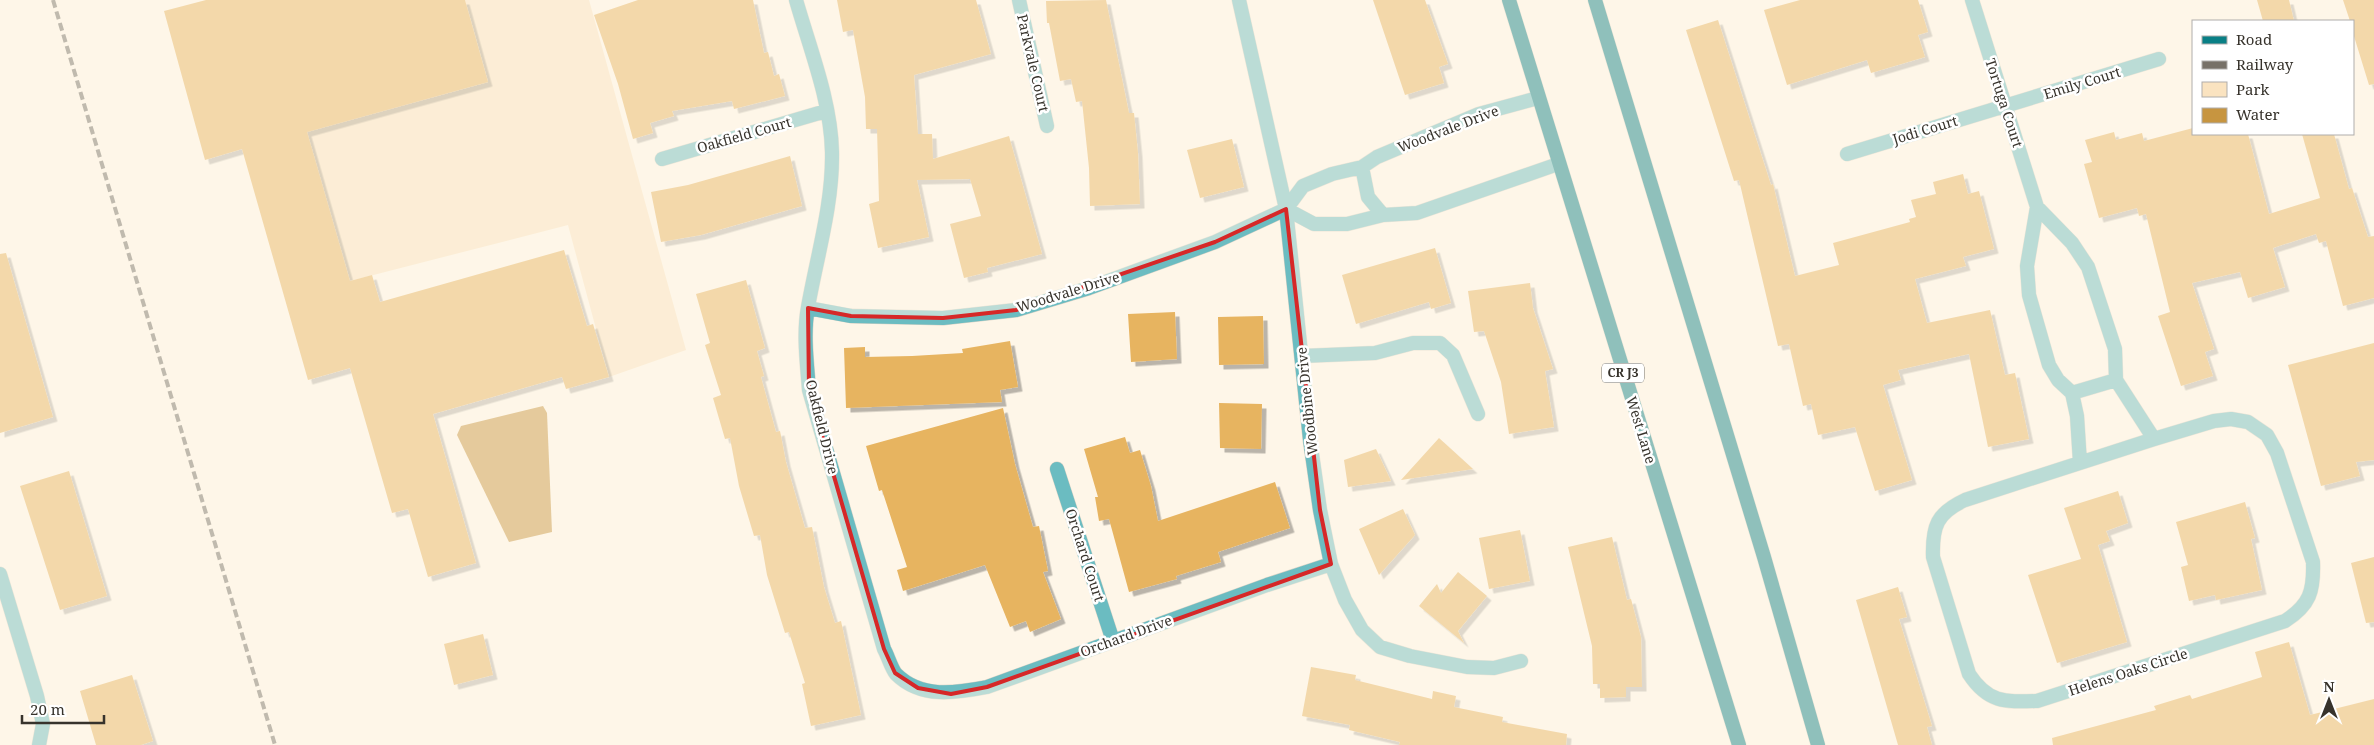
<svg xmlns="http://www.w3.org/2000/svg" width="2374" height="745" font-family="'Noto Serif',serif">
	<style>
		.green { fill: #fae3c0 }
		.water { fill: #c79540 }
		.building { fill: #e7b461; filter: url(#shadow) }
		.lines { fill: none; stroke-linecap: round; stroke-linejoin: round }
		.minor-casing { stroke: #dad3c6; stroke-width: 15 }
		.primary-casing { stroke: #dad3c6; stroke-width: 15 }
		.minor { stroke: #6bbcc1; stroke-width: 14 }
		.primary { stroke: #097f85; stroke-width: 14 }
		.rail { stroke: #777168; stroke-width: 4; stroke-dasharray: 8 4; stroke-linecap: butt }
		.marked { fill: none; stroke: #d62828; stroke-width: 4; stroke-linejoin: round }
		.labels { text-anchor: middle; stroke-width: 5; stroke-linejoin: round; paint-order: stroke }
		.shield { fill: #fff; stroke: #73706b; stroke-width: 1 }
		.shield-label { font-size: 12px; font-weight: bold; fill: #37332c }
		.street-label { font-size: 14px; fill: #37332c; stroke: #fff }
	</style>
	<defs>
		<filter id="shadow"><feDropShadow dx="4.5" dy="4.5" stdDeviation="0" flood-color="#0004"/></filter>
	</defs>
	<rect width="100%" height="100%" fill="#fef6e8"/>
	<path class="green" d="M 465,0 L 589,0 L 686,350 L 609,377 L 568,225 L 350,281 L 305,132 L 488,82 Z"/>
	<path class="water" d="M 543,406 L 547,413 L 552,532 L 509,542 L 457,435 L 461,426 Z"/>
	<path class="building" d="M 206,0 L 465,0 L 488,82 L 307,132 L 350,281 L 372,275 L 380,302 L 564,250 L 587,326 L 593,324 L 609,377 L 566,389 L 562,377 L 433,414 L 476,563 L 428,577 L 408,509 L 392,513 L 350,368 L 308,380 L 242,149 L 205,160 L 164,11 Z
		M 638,0 L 753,0 L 764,53 L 768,52 L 774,76 L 779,74 L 785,96 L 734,109 L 732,101 L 672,111 L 674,116 L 650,123 L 653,133 L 633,139 L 618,84 L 594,15 Z
		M 837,0 L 976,0 L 991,54 L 914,75 L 918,134 L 932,134 L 933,159 L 1009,136 L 1042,254 L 987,268 L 988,272 L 964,278 L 950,224 L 981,216 L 970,179 L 917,180 L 929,237 L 878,248 L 869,204 L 879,201 L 877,129 L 866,129 L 865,97 L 853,30 L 843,32 Z
		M 1106,0 L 1129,113 L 1134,113 L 1138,153 L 1140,204 L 1090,206 L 1089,168 L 1082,101 L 1076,102 L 1071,79 L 1060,81 L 1049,23 L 1047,23 L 1046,1 Z
		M 1373,0 L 1425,0 L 1448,64 L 1439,67 L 1444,83 L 1405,95 Z
		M 1800,0 L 1918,0 L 1928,32 L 1918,35 L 1925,57 L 1871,73 L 1867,60 L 1787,85 L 1764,10 Z
		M 2257,0 L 2289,0 L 2294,21 L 2263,21 Z
		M 2343,0 L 2374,0 L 2374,84 L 2369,85 L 2353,33 L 2353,21 L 2350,21 Z
		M 1718,20 L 1771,185 L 1773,184 L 1795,276 L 1839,265 L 1833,243 L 1910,222 L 1909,219 L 1916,217 L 1911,200 L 1936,194 L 1933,182 L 1963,174 L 1968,194 L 1979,191 L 1994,249 L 1963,257 L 1966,266 L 1915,279 L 1927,323 L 1990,310 L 2005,375 L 2015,373 L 2029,439 L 1988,447 L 1969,354 L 1898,370 L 1901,380 L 1883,385 L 1912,480 L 1875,491 L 1855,427 L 1818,435 L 1811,404 L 1803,406 L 1789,344 L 1778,346 L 1739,180 L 1734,181 L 1686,30 Z
		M 2193,128 L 2193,134 L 2248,134 L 2269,214 L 2320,198 L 2302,134 L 2334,134 L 2349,189 L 2352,188 L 2368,237 L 2374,236 L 2374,298 L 2343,306 L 2326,241 L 2319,243 L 2316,234 L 2273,248 L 2285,287 L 2248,298 L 2240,272 L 2192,283 L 2214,349 L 2205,352 L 2213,376 L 2181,386 L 2158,316 L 2170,312 L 2146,214 L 2139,216 L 2137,208 L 2099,218 L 2084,164 L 2092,162 L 2085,140 L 2114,132 L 2116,140 L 2142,133 L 2144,141 Z
		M 1232,139 L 1244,187 L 1200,198 L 1187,150 Z
		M 790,156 L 802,206 L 701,235 L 661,242 L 651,192 L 688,185 Z
		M 1435,248 L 1451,303 L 1431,309 L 1429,302 L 1356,324 L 1342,275 Z
		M 6,253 L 53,417 L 0,433 L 0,254 Z
		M 746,280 L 765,348 L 757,351 L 764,376 L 761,377 L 776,432 L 780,431 L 786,462 L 805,528 L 812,527 L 824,587 L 835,623 L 841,621 L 861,715 L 811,726 L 802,684 L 805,683 L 789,632 L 785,633 L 767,575 L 760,535 L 754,536 L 739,486 L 730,438 L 725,439 L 713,398 L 721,395 L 705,345 L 710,343 L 696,294 Z
		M 1530,283 L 1533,308 L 1553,369 L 1545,371 L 1554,427 L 1509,434 L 1501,382 L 1484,331 L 1474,332 L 1468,291 Z
		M 1175,312 L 1177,359 L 1131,362 L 1128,314 Z
		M 1263,316 L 1264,364 L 1219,365 L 1218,317 Z
		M 1010,341 L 1018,387 L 1000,390 L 1002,402 L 846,408 L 844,348 L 865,347 L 865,357 L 912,356 L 963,353 L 962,349 Z
		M 2374,343 L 2374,460 L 2356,462 L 2360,476 L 2321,486 L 2288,365 Z
		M 1219,403 L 1262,404 L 1261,449 L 1220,448 Z
		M 1003,408 L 1015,464 L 1033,527 L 1039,526 L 1048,571 L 1043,572 L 1061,619 L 1030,632 L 1026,621 L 1010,627 L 985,565 L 903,591 L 897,570 L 907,567 L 882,490 L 879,491 L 866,446 Z
		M 1125,437 L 1130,453 L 1140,450 L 1151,486 L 1158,521 L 1275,482 L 1290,528 L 1218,552 L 1221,562 L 1176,576 L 1177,579 L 1129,592 L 1109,519 L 1099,521 L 1095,497 L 1098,497 L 1084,449 Z
		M 1439,438 L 1473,469 L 1401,480 Z
		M 1376,449 L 1391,481 L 1348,487 L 1344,460 Z
		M 69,471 L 107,596 L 60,610 L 20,486 Z
		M 2118,491 L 2128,523 L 2106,531 L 2110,541 L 2098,545 L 2127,642 L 2057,663 L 2028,575 L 2081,559 L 2064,508 Z
		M 2245,502 L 2255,538 L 2251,539 L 2262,590 L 2216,600 L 2215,595 L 2189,601 L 2181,567 L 2188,565 L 2176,522 Z
		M 1403,509 L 1415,535 L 1379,575 L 1359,529 Z
		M 1520,530 L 1530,581 L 1489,589 L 1479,538 Z
		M 1612,537 L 1627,600 L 1631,599 L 1641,637 L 1642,687 L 1626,687 L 1626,697 L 1600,698 L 1600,684 L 1593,684 L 1592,646 L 1568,547 Z
		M 2374,557 L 2374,622 L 2366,623 L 2351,563 Z
		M 1458,572 L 1487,596 L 1458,631 L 1464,643 L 1419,606 L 1437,584 L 1441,593 Z
		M 1898,587 L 1907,617 L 1899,619 L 1932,726 L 1927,727 L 1932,745 L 1898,745 L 1856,600 Z
		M 483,634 L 493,675 L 454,685 L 444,644 Z
		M 2289,642 L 2310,715 L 2374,699 L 2374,745 L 2053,745 L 2052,738 L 2156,710 L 2154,706 L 2190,695 L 2192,699 L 2262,677 L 2255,652 Z
		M 1311,667 L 1356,675 L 1355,680 L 1432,699 L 1433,691 L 1456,696 L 1454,707 L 1503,717 L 1502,722 L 1567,734 L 1566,745 L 1399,745 L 1400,742 L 1349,730 L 1350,725 L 1302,716 Z
		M 132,675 L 153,741 L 141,745 L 96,745 L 80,691 Z"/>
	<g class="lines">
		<g class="minor-casing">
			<path id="minor" d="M 796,0 C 810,49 831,101 832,152 C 833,204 817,256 808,307 C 803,334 807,363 809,390 L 884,649 C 888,656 891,668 896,674 C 921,699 956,693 987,687 L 1267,585 L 1331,564
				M 1019,0 L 1047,126
				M 1239,0 L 1286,209 L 1310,440 L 1320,510 L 1331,564 L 1345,600 L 1362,630 L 1380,647 L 1410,656 L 1467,667 L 1494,668 L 1521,661
				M 1972,0 L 2037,207 L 2072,243 L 2088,267 L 2115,349 L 2116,380 L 2072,393 L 2058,380 L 2049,365 L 2029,295 L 2027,266 L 2037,207
				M 1538,98 L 1479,114 L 1377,157 L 1362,167 L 1368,197 L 1383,215 L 1417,213 L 1558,164
				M 1847,154 L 2159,59
				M 662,159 L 826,111
				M 1286,209 L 1314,224 L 1347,224 L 1383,215
				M 808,308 L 851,316 L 943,318 L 1016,310 L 1089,288 L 1215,242 L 1286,209 L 1303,186 L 1332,174 L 1362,167
				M 1302,356 L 1375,353 L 1413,343 L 1440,343 L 1453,355 L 1478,414
				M 2116,380 L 2154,439
				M 2072,393 L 2077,416 L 2080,463
				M 2231,419 L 2248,422 L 2267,435 L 2277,453 L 2313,562 C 2314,591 2310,605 2285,621 L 2037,701 C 2005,702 1988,703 1969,674 L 1933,557 C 1932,526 1937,513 1965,500 L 2154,439 L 2214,421 Z
				M 1057,469 L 1113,641
				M 0,574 L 37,696 L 43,724 L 39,745"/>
		</g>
		<g class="primary-casing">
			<path id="primary" d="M 1509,0 L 1739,745
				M 1595,0 L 1764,557 L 1818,745"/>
		</g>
		<use href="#minor" class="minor"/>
		<use href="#primary" class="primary"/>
		<path class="rail" d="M 53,0 L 275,745"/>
	</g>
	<path d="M0 0H2374V745H0ZM 1286,209 L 1320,510 L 1331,564 L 987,687 L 951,694 L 918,688 L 895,673 L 884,649 L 809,390 L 808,308 L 851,316 L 943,318 L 1016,310 L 1215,242 Z" fill="#fef6e8" fill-opacity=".55" fill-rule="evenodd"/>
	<path class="marked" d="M 1286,209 L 1320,510 L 1331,564 L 987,687 L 951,694 L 918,688 L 895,673 L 884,649 L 809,390 L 808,308 L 851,316 L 943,318 L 1016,310 L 1215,242 Z"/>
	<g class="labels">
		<rect class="shield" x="1602" y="363.5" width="42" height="19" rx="4"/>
		<g class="shield-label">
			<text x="1623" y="377">CR J3</text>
		</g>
		<g class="street-label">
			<text transform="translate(1033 63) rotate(77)" y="5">Parkvale Court</text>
			<text transform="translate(2082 83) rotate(-17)" y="5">Emily Court</text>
			<text transform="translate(2004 103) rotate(72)" y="5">Tortuga Court</text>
			<text transform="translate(1448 129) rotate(-21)" y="5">Woodvale Drive</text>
			<text transform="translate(1925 130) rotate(-17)" y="5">Jodi Court</text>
			<text transform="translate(744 135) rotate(-16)" y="5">Oakfield Court</text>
			<text transform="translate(1068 292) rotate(-17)" y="5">Woodvale Drive</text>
			<text transform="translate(1307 401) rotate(-96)" y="5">Woodbine Drive</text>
			<text transform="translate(822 427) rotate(76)" y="5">Oakfield Drive</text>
			<text transform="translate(1641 430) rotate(73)" y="5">West Lane</text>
			<text transform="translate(1085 555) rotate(72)" y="5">Orchard Court</text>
			<text transform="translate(1126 636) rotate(-20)" y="5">Orchard Drive</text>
			<text transform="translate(2128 672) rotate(-18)" y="5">Helens Oaks Circle</text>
		</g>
	</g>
	<rect x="2192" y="20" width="162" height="115" fill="#ffffff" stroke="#afadab"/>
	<rect x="2202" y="36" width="25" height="8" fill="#097f85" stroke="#afadab"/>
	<text x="2236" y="45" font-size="15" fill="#37332c">Road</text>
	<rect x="2202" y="61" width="25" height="8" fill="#777168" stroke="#afadab"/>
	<text x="2236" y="70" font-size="15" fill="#37332c">Railway</text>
	<rect x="2202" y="82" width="25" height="15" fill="#fae3c0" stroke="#afadab"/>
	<text x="2236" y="95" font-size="15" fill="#37332c">Park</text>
	<rect x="2202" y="108" width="25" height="15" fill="#c79540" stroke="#afadab"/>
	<text x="2236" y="120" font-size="15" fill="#37332c">Water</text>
	<g transform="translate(2329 700)" stroke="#ffffff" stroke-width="4" paint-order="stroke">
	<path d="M0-4L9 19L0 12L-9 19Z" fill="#37332c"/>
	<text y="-8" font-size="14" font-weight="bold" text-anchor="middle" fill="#37332c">N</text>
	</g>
	<path d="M22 715v8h82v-8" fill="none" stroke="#37332c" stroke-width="2.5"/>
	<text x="30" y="715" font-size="15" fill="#37332c" stroke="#ffffff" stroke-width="4" paint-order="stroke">20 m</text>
</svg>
